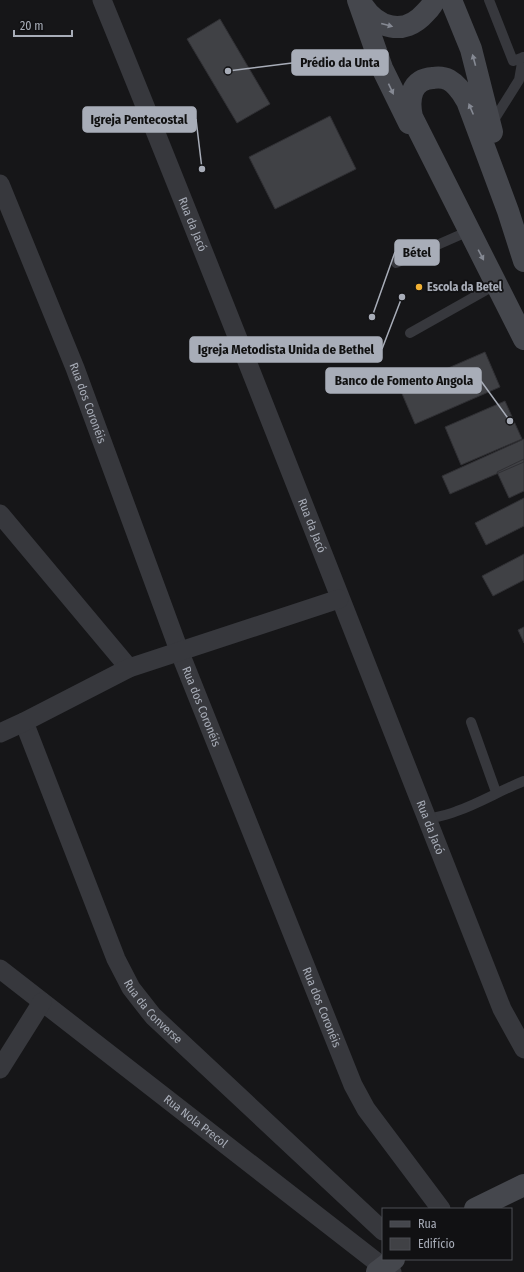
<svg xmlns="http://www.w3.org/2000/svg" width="524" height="1272" font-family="'Fira Sans Condensed',sans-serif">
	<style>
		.building { fill: #404145; stroke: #303034 }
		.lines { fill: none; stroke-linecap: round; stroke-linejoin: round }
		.lane { stroke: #37383d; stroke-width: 10 }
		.street { stroke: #37383d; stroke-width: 19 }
		.secondary { stroke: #45474d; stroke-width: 22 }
		.oneway { fill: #858993 }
		.poi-dot { fill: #f2b134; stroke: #111113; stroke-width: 1.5 }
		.labels { text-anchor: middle; stroke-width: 3.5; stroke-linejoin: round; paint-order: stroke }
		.street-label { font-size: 12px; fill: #a8adb8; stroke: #111113 }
		.poi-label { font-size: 12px; font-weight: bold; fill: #a8adb8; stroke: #111113; text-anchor: start }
		.leader { fill: none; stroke: #a8adb8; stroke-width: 1.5 }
		.callout-dot { fill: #a8adb8; stroke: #111113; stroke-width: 1.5 }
		.callout { fill: #a8adb8; stroke: #a8adb8; stroke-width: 1.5 }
		.callout-label { font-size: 13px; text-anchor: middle; font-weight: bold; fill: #111 }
	</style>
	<rect width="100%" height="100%" fill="#161618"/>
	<path class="building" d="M 220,19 L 270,104 L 237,123 L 187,39 Z
		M 330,116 L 356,169 L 275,209 L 249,157 Z
		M 485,352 L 500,387 L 415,424 L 400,389 Z
		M 505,401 L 522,439 L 461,465 L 445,427 Z
		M 524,439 L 524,462 L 450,494 L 442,476 Z
		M 524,459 L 524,491 L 509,498 L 497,472 Z
		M 524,498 L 524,526 L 486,545 L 475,523 Z
		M 524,554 L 524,580 L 493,596 L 482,576 Z
		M 524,627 L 524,643 L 518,630 Z"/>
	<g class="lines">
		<path class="lane" d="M 489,0 L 513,61 L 524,57
			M 492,123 L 519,80 L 523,57
			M 396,263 L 469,231
			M 410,333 L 497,284
			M 471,722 L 496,792
			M 427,819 C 437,817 448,815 457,811 C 480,803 501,790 524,781"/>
		<g class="street">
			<path id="s1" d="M 102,0 C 239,335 369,673 502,1009 L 524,1049"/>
			<path id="s2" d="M 0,184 L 75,368 L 180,653 L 353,1085 L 366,1109 L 441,1209"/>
			<path d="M 0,514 L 129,668"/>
			<path id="s3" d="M 24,722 L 116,959 L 131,988 L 153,1016 L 383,1231"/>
			<path d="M 0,733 L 24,722 L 129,668 L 339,599"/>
			<path id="s4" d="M 0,969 L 383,1267 L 392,1272"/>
			<path d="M 0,1069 L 42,1002"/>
		</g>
		<path class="secondary" d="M 358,0 L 382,68 L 409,123
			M 451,0 L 471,49 L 492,132
			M 361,3 C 376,28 404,37 425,13 C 429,9 433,5 434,0
			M 524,261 L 508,211 L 467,101 C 462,93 458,85 449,80 C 445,78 438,77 433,78 C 411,79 408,99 412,117 L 524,339
			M 475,1209 L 524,1185
			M 377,1272 L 394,1259"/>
	</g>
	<defs><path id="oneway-solid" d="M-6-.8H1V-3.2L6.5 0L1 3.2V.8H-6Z"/></defs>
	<g class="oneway">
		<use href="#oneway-solid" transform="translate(387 25) rotate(15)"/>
		<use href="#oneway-solid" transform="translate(474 60) rotate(-105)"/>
		<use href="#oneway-solid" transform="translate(391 89) rotate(65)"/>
		<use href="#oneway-solid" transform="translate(471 109) rotate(-113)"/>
		<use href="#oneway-solid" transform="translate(481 255) rotate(62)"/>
	</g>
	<circle class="poi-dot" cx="419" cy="287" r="4"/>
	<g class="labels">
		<g class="street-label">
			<text dy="4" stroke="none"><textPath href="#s1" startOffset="242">Rua da Jacó</textPath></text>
			<text dy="4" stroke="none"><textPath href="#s2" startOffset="236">Rua dos Coronéis</textPath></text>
			<text dy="4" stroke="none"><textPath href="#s1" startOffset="566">Rua da Jacó</textPath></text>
			<text dy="4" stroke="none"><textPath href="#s2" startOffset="560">Rua dos Coronéis</textPath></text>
			<text dy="4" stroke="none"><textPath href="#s1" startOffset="890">Rua da Jacó</textPath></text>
			<text dy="4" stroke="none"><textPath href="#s2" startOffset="884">Rua dos Coronéis</textPath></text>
			<text dy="4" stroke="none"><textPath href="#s3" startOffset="319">Rua da Converse</textPath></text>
			<text dy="4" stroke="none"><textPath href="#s4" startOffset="248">Rua Nola Precol</textPath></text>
		</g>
		<g class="poi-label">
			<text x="427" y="291">Escola da Betel</text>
		</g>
	</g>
	<path class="leader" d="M228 71L292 63M202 169L196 119M372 317L395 252M402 297L382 349M510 421L481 381"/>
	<g class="callout-dot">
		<circle cx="228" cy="71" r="4"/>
		<circle cx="202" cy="169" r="4"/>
		<circle cx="372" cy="317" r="4"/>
		<circle cx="402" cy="297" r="4"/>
		<circle cx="510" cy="421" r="4"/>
	</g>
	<g class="callout">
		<rect x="292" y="50" width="96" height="25" rx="4"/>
		<rect x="83" y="107" width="113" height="25" rx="4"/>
		<rect x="395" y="240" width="44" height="25" rx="4"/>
		<rect x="190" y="337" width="192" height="25" rx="4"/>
		<rect x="326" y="368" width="155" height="25" rx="4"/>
	</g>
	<g class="callout-label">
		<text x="340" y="67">Prédio da Unta</text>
		<text x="139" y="124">Igreja Pentecostal</text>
		<text x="417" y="257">Bétel</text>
		<text x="286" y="354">Igreja Metodista Unida de Bethel</text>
		<text x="404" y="385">Banco de Fomento Angola</text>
	</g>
	<rect x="382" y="1208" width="130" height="52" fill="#111113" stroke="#4d4f55"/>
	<rect x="390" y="1221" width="20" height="6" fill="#45474d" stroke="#4d4f55"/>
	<text x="418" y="1228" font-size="12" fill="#a8adb8">Rua</text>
	<rect x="390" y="1238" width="20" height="12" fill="#404145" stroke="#4d4f55"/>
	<text x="418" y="1248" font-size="12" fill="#a8adb8">Edifício</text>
	<path d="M14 30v6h58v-6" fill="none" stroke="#a8adb8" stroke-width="2"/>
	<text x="20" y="30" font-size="12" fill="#a8adb8" stroke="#111113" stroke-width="3" paint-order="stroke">20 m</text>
</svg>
